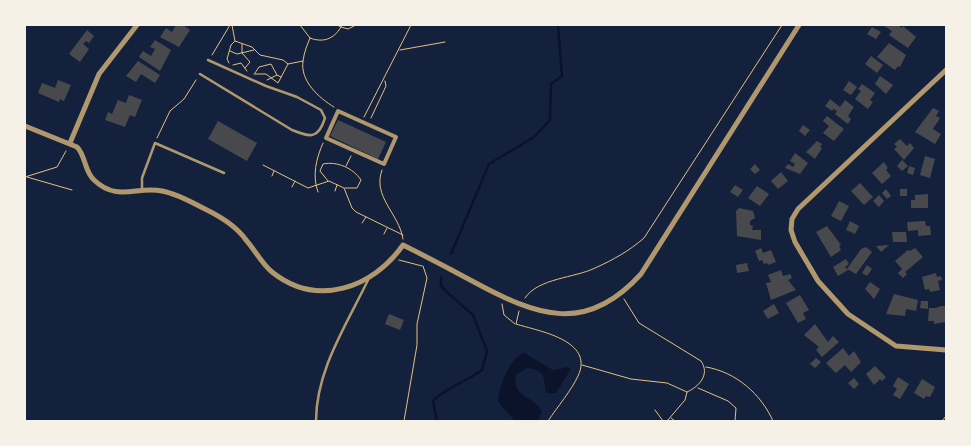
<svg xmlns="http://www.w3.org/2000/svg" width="971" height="446" font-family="Arial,sans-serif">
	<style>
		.water { fill: #0b132b }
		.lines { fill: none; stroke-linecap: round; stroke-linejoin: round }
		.stream { stroke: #0b132b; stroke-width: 2.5 }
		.building { fill: #48494c }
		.path { stroke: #e5c07b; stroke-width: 1 }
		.service { stroke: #b1986c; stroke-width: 2.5 }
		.pedestrian { stroke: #b1986c; stroke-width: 4 }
		.minor { stroke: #b1986c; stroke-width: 5 }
	</style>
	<rect width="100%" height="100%" fill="#14213d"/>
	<path class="water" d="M 524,353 L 553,370 L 568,367 L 571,369 L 556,393 L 546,393 C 543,377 547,371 527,368 L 516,375 C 511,397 534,396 542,411 L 538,421 L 515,421 L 498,402 C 498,388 510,357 524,353 Z"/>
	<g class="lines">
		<path class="stream" d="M 451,254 L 489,164 L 534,137 L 550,120 L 551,84 L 562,76 L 558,25
			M 437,421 L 433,401 C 446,387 466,382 482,370 L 487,351 L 473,315 L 449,294 L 441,286 L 441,277"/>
	</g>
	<path class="building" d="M 176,25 L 183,25 L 190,30 L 179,47 L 160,37 L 166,28 L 172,32 Z
		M 883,25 L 898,25 L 902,28 L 903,26 L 916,37 L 908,48 L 889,35 L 892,31 Z
		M 872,27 L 881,32 L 876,39 L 867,34 Z
		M 87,30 L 94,36 L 89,43 L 86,41 L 83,44 L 89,49 L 80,62 L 69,54 Z
		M 155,40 L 171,50 L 160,71 L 139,57 L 143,51 L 151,56 L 155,49 L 150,47 Z
		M 889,43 L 906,55 L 900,67 L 898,66 L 895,70 L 877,57 Z
		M 871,56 L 883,65 L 877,73 L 865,64 Z
		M 138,61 L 160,75 L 155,83 L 141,74 L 136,82 L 126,76 Z
		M 880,76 L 893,85 L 886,94 L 875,84 Z
		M 58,80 L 71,85 L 64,101 L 60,99 L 59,102 L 38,93 L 42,83 L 55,88 Z
		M 849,81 L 857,87 L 851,95 L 843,90 Z
		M 862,84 L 875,93 L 870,100 L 873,102 L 868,109 L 855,99 L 861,91 L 858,89 Z
		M 129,95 L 142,100 L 135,117 L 130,115 L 125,127 L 105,120 L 108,112 L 112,114 L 118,100 L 126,103 Z
		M 830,99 L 840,107 L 845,100 L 854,107 L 848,116 L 851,119 L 848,124 L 835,114 L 837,111 L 833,109 L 832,111 L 825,106 Z
		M 933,108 L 939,111 L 936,116 L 940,118 L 933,129 L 941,134 L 935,144 L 915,132 Z
		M 827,116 L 844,129 L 834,141 L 823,133 L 829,126 L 823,121 Z
		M 338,120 L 386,142 L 378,159 L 330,136 Z
		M 218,121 L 257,143 L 247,161 L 208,139 Z
		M 803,125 L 810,130 L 805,136 L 799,131 Z
		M 900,139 L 907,146 L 910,143 L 914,148 L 904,160 L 894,149 L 897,147 L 894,144 Z
		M 817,141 L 822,144 L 820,147 L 822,148 L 815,159 L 806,152 Z
		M 795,153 L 808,163 L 800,174 L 785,168 L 788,164 L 793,167 L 795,164 L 790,161 Z
		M 925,156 L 935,159 L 930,178 L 920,175 Z
		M 902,160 L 908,166 L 902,171 L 897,166 Z
		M 884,162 L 888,168 L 886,170 L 891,176 L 882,184 L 872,173 Z
		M 755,164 L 760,170 L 755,174 L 750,169 Z
		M 909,166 L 915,168 L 913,175 L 907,173 Z
		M 781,172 L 788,181 L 778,189 L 771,181 Z
		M 860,183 L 873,197 L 864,205 L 851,191 Z
		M 735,185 L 743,190 L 738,197 L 730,192 Z
		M 757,186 L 769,194 L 760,206 L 748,198 Z
		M 886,189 L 891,196 L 887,199 L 882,193 Z
		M 900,189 L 907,189 L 907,196 L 900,196 Z
		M 928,194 L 928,208 L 911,208 L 911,200 L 915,200 L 915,195 Z
		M 879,195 L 884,201 L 879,207 L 873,201 Z
		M 839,201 L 849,206 L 841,221 L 831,216 Z
		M 739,208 L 753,211 L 755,218 L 750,221 L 750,225 L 753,226 L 752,230 L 761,230 L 761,240 L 737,236 L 736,211 Z
		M 850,221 L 859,226 L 855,234 L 846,230 Z
		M 925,221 L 926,226 L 930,226 L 931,235 L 918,236 L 918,230 L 908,231 L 907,222 Z
		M 827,226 L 841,245 L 839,246 L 841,250 L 831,257 L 816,232 Z
		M 892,232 L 906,232 L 907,242 L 893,242 Z
		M 889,245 L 881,252 L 876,246 Z
		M 866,247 L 872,252 L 856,274 L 847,269 L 861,249 Z
		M 761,248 L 763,253 L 771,250 L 776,262 L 768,265 L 767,263 L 764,264 L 762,260 L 759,261 L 755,251 Z
		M 915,248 L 923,257 L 905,272 L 907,274 L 903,278 L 898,273 L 902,269 L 895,261 L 908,250 L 910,251 Z
		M 846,259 L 849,264 L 845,267 L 848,270 L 838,276 L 833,267 Z
		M 747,263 L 749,271 L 737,273 L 736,265 Z
		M 867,265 L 872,269 L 867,276 L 862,273 Z
		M 781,270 L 783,276 L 790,274 L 792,278 L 788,280 L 796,290 L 771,300 L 766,283 L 771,282 L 768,275 Z
		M 936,273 L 937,277 L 941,276 L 942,280 L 938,281 L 940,290 L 930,292 L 929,289 L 925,290 L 922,277 Z
		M 870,282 L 880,289 L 874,299 L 865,289 Z
		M 894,294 L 918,300 L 916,311 L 906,309 L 905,316 L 886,314 Z
		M 800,295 L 809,310 L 803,313 L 806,319 L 798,323 L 786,303 Z
		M 921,301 L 928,301 L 928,309 L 920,308 Z
		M 774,304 L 779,313 L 768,319 L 763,311 Z
		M 941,306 L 946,306 L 945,322 L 934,324 L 934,321 L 928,321 L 929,308 L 936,308 Z
		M 389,314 L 404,320 L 400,330 L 385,324 Z
		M 815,324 L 828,342 L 833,336 L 839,342 L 822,357 L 816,350 L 819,347 L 804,335 Z
		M 843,348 L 849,356 L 854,351 L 861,362 L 851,372 L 845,365 L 836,373 L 826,363 Z
		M 816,358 L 821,362 L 815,368 L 810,364 Z
		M 875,366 L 886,377 L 882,381 L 880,379 L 874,385 L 866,374 Z
		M 898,377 L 909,384 L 900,399 L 893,395 L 897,389 L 893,386 Z
		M 854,378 L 859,384 L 854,389 L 848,383 Z
		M 922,379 L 935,387 L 930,397 L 926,396 L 924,399 L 914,393 Z"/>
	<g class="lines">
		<path class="path" d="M 232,25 L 235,41
			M 300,25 L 310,38 C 323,43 334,39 341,27 L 348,29 L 356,25
			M 337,25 L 341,27 L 342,25
			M 310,38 C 307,45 304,53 303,61 C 300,81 319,98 334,107
			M 242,44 L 242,53 L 250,62 L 245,68
			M 400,50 L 445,42
			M 230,51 L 237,54 L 254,50
			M 212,55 L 230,25
			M 229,63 L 227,59 L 231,45 L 235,41 L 252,47 L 260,55 L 283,60 L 288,64 L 303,61
			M 233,65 L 241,63 L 247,71
			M 255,73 L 259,67 L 271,64 L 277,75
			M 254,74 L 266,74 L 278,83 L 288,64
			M 267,80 L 277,75 L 281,77
			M 364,117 L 411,25
			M 371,118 L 386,86 L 385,81
			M 157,138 L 170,111 L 184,99 L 196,80
			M 263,165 L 308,188 L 329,181 L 344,188 L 352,208 L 356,212 L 403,235
			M 346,166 L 351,156
			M 382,170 C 372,197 399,213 403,239
			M 272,176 L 274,171
			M 25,177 L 57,167 L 66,151
			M 27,177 L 72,190
			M 328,181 L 320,171 L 323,164 C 337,161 353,168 361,180 L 357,188 L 345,188
			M 292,187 L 295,181
			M 335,191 L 337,185
			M 318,192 C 312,176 316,159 323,143
			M 362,223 L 366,217
			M 384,234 L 387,228
			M 399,260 L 422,266
			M 525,298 C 538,278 575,278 595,268 C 613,260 629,251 644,238 L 782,25
			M 624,299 L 639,323 L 701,361 C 710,374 700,386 687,392 L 685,400 L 667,421
			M 502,304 L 504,315 L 515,324
			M 519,311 L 516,324 C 538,331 595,340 578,376 C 571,391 558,406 548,421
			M 582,365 L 631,379 L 667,383 L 687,392
			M 706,367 C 736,372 761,394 773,421
			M 698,388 L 728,401 L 736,408 L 735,421
			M 655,410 L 663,421
			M 671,418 L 675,421
			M 404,421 L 417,345 L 417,324 L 427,278 L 423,266
			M 942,421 L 946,416"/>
		<path class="service" d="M 200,74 L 292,130 C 310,137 318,140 325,118 L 321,110 L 297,97 L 266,86 L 208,60
			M 142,190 L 142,178 L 155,143 L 224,173
			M 316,421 C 316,370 347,324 368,280"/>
		<path class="pedestrian" d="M 338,111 L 396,137 L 384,164 L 326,138 Z"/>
		<path class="minor" d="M 946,70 L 798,209 L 792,219 L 791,230 L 795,242 L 818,281 L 848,314 L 896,346 L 946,350
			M 25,126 L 77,147 C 86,156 84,171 94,180 C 117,202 136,186 162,191 C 178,194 193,203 207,210 C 221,217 237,227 246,240 C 255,250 262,264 272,272 C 317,308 373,288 403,245 C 427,257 450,269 474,282 C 537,316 586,335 641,274 L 799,25
			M 70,143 L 99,74 L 137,25"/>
	</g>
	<rect width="971" height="446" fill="none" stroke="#f6f1e7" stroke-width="52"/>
</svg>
